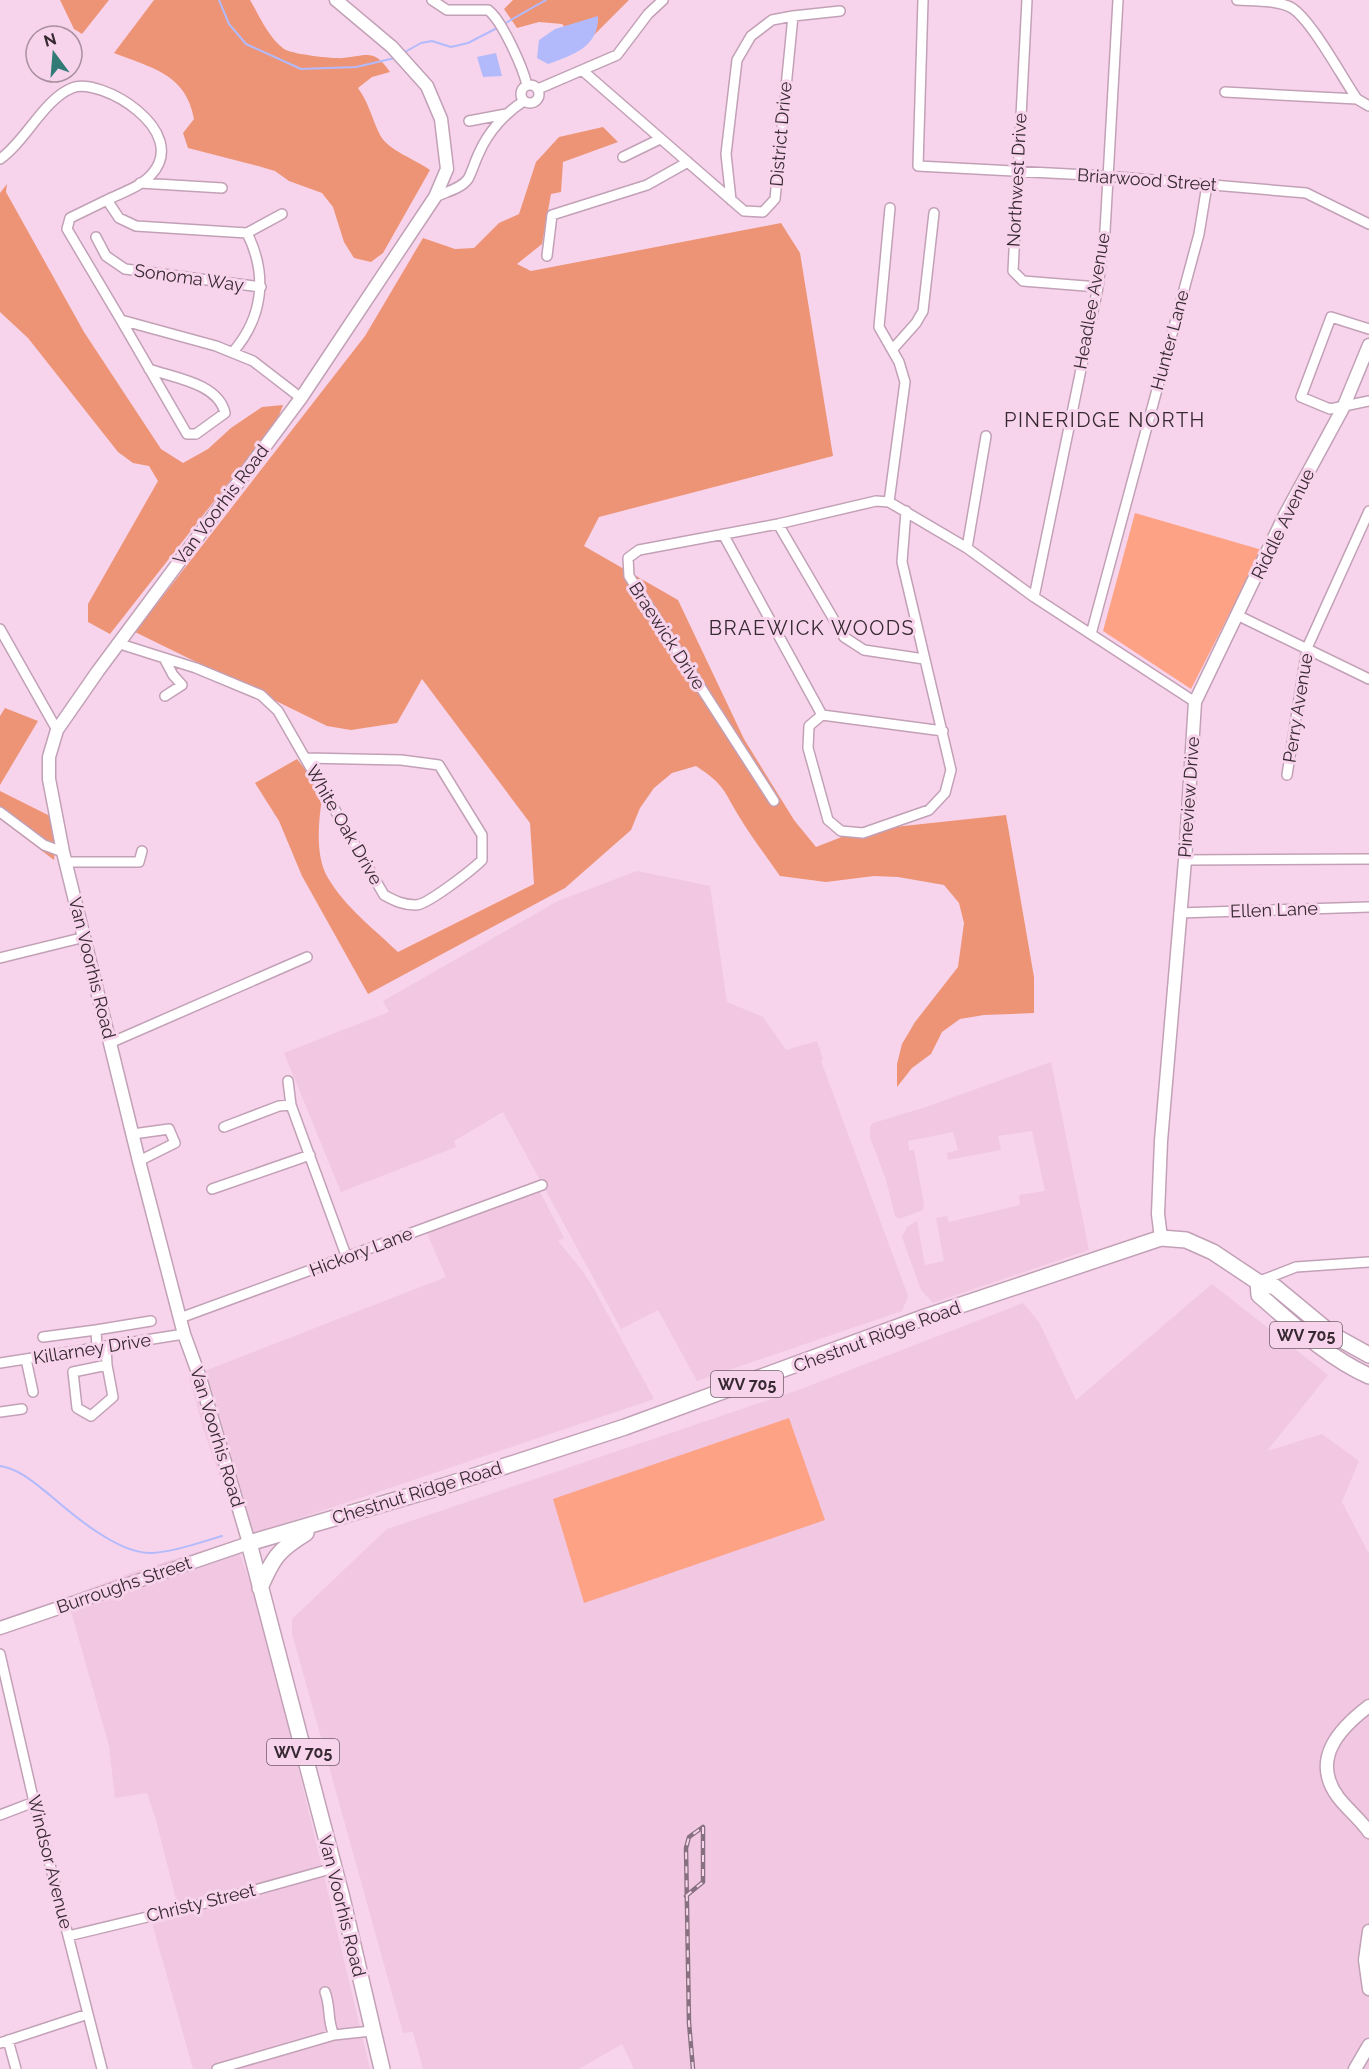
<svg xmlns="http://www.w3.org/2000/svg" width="1369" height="2069" font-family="Raleway,sans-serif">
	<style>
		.built { fill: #f1c7e2 }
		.green { fill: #fda285 }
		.forest { fill: #ee9476 }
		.water { fill: #b2bafc }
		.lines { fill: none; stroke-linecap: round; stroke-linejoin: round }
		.stream { stroke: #b2bafc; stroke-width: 2 }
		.minor-casing { stroke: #c2a1b7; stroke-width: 12 }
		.tertiary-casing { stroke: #c2a1b7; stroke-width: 15 }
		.primary-casing { stroke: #c2a1b7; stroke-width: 18 }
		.minor { stroke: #fff; stroke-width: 9 }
		.tertiary { stroke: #fff; stroke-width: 12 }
		.primary { stroke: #fff; stroke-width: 15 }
		.rail-casing { stroke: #87707f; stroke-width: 4.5 }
		.rail { stroke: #f7d4eb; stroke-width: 2; stroke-dasharray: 7; stroke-linecap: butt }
		.labels { text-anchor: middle; stroke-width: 6; stroke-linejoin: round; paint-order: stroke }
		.shield { fill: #f7d4eb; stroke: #715c6a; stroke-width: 1.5 }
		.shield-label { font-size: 16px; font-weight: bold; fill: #372932 }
		.street-label { font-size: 18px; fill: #372932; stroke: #f7d4eb }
		.neighbourhood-label { font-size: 20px; letter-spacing: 1.5px; fill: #372932; stroke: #f7d4eb }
	</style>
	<rect width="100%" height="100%" fill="#f7d4eb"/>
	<path class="built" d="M 637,871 L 710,886 L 727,1002 L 763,1017 L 786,1050 L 817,1041 L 823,1060 L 821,1061 L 908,1296 L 902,1311 L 697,1381 L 658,1310 L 621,1329 L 503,1112 L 454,1141 L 456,1147 L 341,1192 L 284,1053 L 389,1012 L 383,1001 L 558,901 Z
		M 1051,1062 L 1089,1250 L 933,1303 L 921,1290 L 902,1237 L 907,1227 L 917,1221 L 925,1265 L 944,1261 L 936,1218 L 947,1216 L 949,1222 L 1020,1205 L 1019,1195 L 1045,1191 L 1032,1131 L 998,1136 L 1001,1150 L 948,1160 L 947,1153 L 958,1150 L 953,1132 L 908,1141 L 909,1150 L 914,1150 L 924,1205 L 923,1210 L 899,1219 L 895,1216 L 886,1180 L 870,1137 L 870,1127 L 873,1123 L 926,1107 Z
		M 539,1190 L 564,1238 L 558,1241 L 582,1270 L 595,1291 L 654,1399 L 241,1538 L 204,1431 L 189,1377 L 446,1277 L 426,1231 Z
		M 1212,1284 L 1328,1375 L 1267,1451 L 1322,1434 L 1359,1461 L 1342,1502 L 1369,1554 L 1369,2069 L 634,2069 L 622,2044 L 579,2069 L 423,2069 L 413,2032 L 403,2033 L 292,1633 L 292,1619 L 387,1529 L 801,1389 L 1023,1303 L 1039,1322 L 1076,1400 Z
		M 235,1540 L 262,1616 L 370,2069 L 193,2069 L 149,1912 L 177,1903 L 156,1820 L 147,1793 L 115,1798 L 109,1746 L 67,1597 L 133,1572 Z"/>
	<path class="green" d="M 1135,513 L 1262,550 L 1191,689 L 1103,631 Z
		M 789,1418 L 825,1520 L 584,1603 L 553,1499 Z"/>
	<path class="forest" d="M 60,0 L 109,0 L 82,34 L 74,29 Z
		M 154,0 L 250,0 C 260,17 268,37 284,49 C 291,54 333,59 343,58 C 368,56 373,48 390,72 L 372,77 L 358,88 C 369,103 372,119 380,135 C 389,151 415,159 430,170 L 383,253 L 371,262 L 354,258 L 344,242 L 333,207 L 322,193 L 289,181 L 275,171 L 258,166 L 188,148 L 183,133 L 194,119 C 186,74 152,68 114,53 Z
		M 513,0 L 629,0 L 588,41 L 577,41 L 562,24 L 539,22 L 517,28 L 504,9 Z
		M 603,127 L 618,142 L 563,162 L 561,192 L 551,194 L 542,244 L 517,264 L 531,271 L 781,223 L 800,253 L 833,456 L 599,517 L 584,546 L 678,600 L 744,739 L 794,820 L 816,847 L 857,831 L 1006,815 L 1034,977 L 1034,1013 L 984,1015 L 960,1019 L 942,1032 L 931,1054 L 912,1068 L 897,1087 L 897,1064 L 902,1044 L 915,1022 L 958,967 L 964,923 L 959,903 L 944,885 L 898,877 L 874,876 L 826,882 L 780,876 C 767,857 752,838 740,818 C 723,790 725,785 696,766 L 672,773 L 654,788 L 640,808 L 631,830 L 565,888 L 368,994 L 302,876 L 279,821 L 255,783 L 297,759 L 323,792 C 319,817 314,855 328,878 C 345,907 374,929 398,952 L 534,884 L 530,823 L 422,679 L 397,723 L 351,730 L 327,726 L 135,632 L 365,336 L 423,238 L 455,249 L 474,248 L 499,223 L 519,214 L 536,162 L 559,137 Z
		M 7,184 L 6,192 L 84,332 L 161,449 L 183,463 L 208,449 L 231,428 L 262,407 L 283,405 L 277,421 L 110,634 L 88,622 L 88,604 L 158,481 L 149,466 L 133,463 L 118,452 L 28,338 L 0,312 L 0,193 Z
		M 5,708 L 38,721 L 0,785 L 0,716 Z
		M 0,791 L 58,820 L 54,860 L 0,819 Z"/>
	<path class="water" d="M 598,16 C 599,47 573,55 548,64 L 537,58 L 539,40 L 555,29 Z
		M 496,53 L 502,76 L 483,77 L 477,57 Z"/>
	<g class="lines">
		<path class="stream" d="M 219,0 L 229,24 L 246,44 L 301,69 L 356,67 L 395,58
			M 504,24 L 546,0
			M 403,53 L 421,43 L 432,41 L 451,47 L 468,43 L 499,27
			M 0,1466 C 20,1469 36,1484 51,1496 C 74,1516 118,1553 150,1553 C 174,1552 198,1543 222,1536"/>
		<g class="minor-casing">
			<path id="minor" d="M 432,0 L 447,10 L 488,10 C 502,20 523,68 527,85
				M 923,0 L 918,166 L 1107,176 L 1306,193 L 1369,224
				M 1027,0 L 1013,271 L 1023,281 L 1098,287
				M 1237,0 C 1254,1 1278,0 1292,8 C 1312,21 1342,77 1357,99 L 1369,106
				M 583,71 L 744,211 L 763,212 L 775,199 L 793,16 L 840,11
				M521 94a9 9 0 1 1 18 0a9 9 0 1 1-18 0Z
				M 538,89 L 617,55 L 648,14 L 663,0
				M 1225,92 L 1357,99
				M 469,121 L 506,114
				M 623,157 L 660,139
				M 0,159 C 25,142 44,99 72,88 C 100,76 192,131 151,175 C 140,187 121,193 107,200
				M 140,183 L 222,188
				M 435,197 C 445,192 461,189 468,179 C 472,172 475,161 479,153 C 488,132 505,113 524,101
				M 731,200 L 726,154 L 737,60 L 751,36 L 772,20 L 793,16
				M 247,233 L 282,214
				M 96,237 L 106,256 L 125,269 L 261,287
				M 547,256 L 552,215 L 647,185 L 688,162
				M 121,320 L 187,434 L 196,434 L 225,413 C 218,383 174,378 149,369
				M 1369,329 L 1331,317 L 1301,397 L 1330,409 L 1369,401
				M 892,350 L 916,323 L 923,311 L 934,213
				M 233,352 C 263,317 268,275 247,233 L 136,226 L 119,218 L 107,200 L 70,218 L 67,229 L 121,320 L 216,346 L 253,361 L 301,398
				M 889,502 L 905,382 L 899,362 L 879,327 L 890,208
				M 778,524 L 844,637 L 864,650 L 924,659
				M 723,534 L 822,715 L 943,731
				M 967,548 L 986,436
				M 1034,597 L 1098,287 L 1105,231 L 1118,0
				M 1239,616 L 1369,679
				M 0,629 L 57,730
				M 1091,634 L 1199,234 L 1207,185
				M 117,643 L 196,668 L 261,695 L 278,711 L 305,758
				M 164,658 L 173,675 L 182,685 L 165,696
				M 822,715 L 809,726 L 808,748 L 828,820 L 841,831 L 863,833 L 929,810 L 945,793 L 951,770 L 902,562 L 906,511
				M 305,758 L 401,760 L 439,765 L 482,835 L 482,860 C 472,870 427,905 416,905 C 403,905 395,901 384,895 Z
				M 1287,775 L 1307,648 L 1369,511
				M 774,801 L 629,576 L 628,558 L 639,550 L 778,524 L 876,501 L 889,502 L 967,548 L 1034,597 L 1195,702
				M 0,812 L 44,845 L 63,852
				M 1185,860 L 1369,859
				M 66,862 L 139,862 L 142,851
				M 1179,913 L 1369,907
				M 0,958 L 85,937
				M 110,1043 L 307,957
				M 288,1081 L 291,1105 L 347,1258
				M 224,1127 L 279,1106 L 291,1105
				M 133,1134 L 169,1129 L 175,1143 L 139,1161
				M 212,1189 L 310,1155
				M 1260,1281 L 1296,1267 L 1369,1262
				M 180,1318 L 542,1185
				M 96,1330 L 151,1321
				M 43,1337 L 96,1330 L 97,1348
				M 106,1346 L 107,1365 L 73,1372 L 77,1408 L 91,1416 L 113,1397 L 107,1365
				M 26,1359 L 33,1392
				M 0,1363 L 184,1334
				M 0,1412 L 22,1409
				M 0,1654 L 34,1802 L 102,2069
				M 0,1815 L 34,1802
				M 68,1936 L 230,1897 L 334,1868
				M 325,1992 C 331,2007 327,2021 334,2035
				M 8,2040 L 16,2069
				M 0,2043 L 88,2014
				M 217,2069 L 334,2035 L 371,2031"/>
		</g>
		<g class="tertiary-casing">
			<path id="tertiary" d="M 1161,1238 L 1158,1214 L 1161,1141 L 1185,860 L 1195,702 L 1285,515 L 1343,408 L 1369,345
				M 0,1628 L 249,1543 L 200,1378 L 184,1334 L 139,1161 L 63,852 L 49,779 L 49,757 L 57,730 L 98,671 L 301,398 L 435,197 L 447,169 L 441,119 L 427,86 L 392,47 L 336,0
				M 1369,1706 C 1340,1728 1310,1759 1338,1797 C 1347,1809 1360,1819 1369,1832
				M 1369,1931 L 1365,1960 L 1369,1989
				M 1355,2069 L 1369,2045"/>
		</g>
		<g class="primary-casing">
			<path id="primary" d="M 1258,1282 L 1259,1295 C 1294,1325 1327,1357 1369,1376
				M 260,1588 C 273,1558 278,1550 306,1533
				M 382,2069 L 342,1898 L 249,1543 L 444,1486 L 625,1427 L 925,1317 L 1161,1238 L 1186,1240 L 1213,1252 L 1258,1282 L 1275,1287 L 1333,1335 L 1369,1355"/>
		</g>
		<use href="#minor" class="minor"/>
		<use href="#tertiary" class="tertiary"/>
		<use href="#primary" class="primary"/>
		<g class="rail-casing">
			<path id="rail" d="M 686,1896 L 703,1882 L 703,1827
				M 693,2069 L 689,2023 L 686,1848 L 689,1837 L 703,1827"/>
		</g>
		<use href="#rail" class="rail"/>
	</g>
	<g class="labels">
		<g class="shield">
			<rect x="1270" y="1322" width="72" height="26" rx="4.5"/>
			<rect x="711" y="1371" width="72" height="26" rx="4.5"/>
			<rect x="267" y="1739" width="72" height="26" rx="4.5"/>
		</g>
		<g class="shield-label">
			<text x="1306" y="1341">WV 705</text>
			<text x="747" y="1390">WV 705</text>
			<text x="303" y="1758">WV 705</text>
		</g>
		<g class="street-label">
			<text transform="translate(781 134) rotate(-85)" y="6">District Drive</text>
			<text transform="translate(1017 180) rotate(-87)" y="6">Northwest Drive</text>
			<text transform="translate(1147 180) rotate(4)" y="6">Briarwood Street</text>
			<text transform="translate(189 278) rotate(8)" y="6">Sonoma Way</text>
			<text transform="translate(1092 301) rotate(-80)" y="6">Headlee Avenue</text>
			<text transform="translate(1170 340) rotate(-75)" y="6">Hunter Lane</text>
			<text transform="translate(221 505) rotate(-53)" y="6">Van Voorhis Road</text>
			<text transform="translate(1283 524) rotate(-64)" y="6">Riddle Avenue</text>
			<text transform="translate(667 636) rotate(57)" y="6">Braewick Drive</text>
			<text transform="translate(1298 708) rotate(-81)" y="6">Perry Avenue</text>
			<text transform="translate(1189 797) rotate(-86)" y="6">Pineview Drive</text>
			<text transform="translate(344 825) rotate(60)" y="6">White Oak Drive</text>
			<text transform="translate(1274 910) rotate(-2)" y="6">Ellen Lane</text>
			<text transform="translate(92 968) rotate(76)" y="6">Van Voorhis Road</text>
			<text transform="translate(361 1252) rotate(-21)" y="6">Hickory Lane</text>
			<text transform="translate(877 1337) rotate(-20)" y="6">Chestnut Ridge Road</text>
			<text transform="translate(92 1349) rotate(-9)" y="6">Killarney Drive</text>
			<text transform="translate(217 1437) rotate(73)" y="6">Van Voorhis Road</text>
			<text transform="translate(417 1493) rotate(-17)" y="6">Chestnut Ridge Road</text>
			<text transform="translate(124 1585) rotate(-19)" y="6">Burroughs Street</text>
			<text transform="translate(50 1862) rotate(76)" y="6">Windsor Avenue</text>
			<text transform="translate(201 1903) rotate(-14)" y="6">Christy Street</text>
			<text transform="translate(342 1906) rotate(76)" y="6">Van Voorhis Road</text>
		</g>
		<g class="neighbourhood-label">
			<text x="1105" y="427">PINERIDGE NORTH</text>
			<text x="812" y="635">BRAEWICK WOODS</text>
		</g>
	</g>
	<g transform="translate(54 54) rotate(344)"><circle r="28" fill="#f7d4eb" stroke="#aa90a1" stroke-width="1.5"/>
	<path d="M0-4.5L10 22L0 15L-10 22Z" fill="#327a75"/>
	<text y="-9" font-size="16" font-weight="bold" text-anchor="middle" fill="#372932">N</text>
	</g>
</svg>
